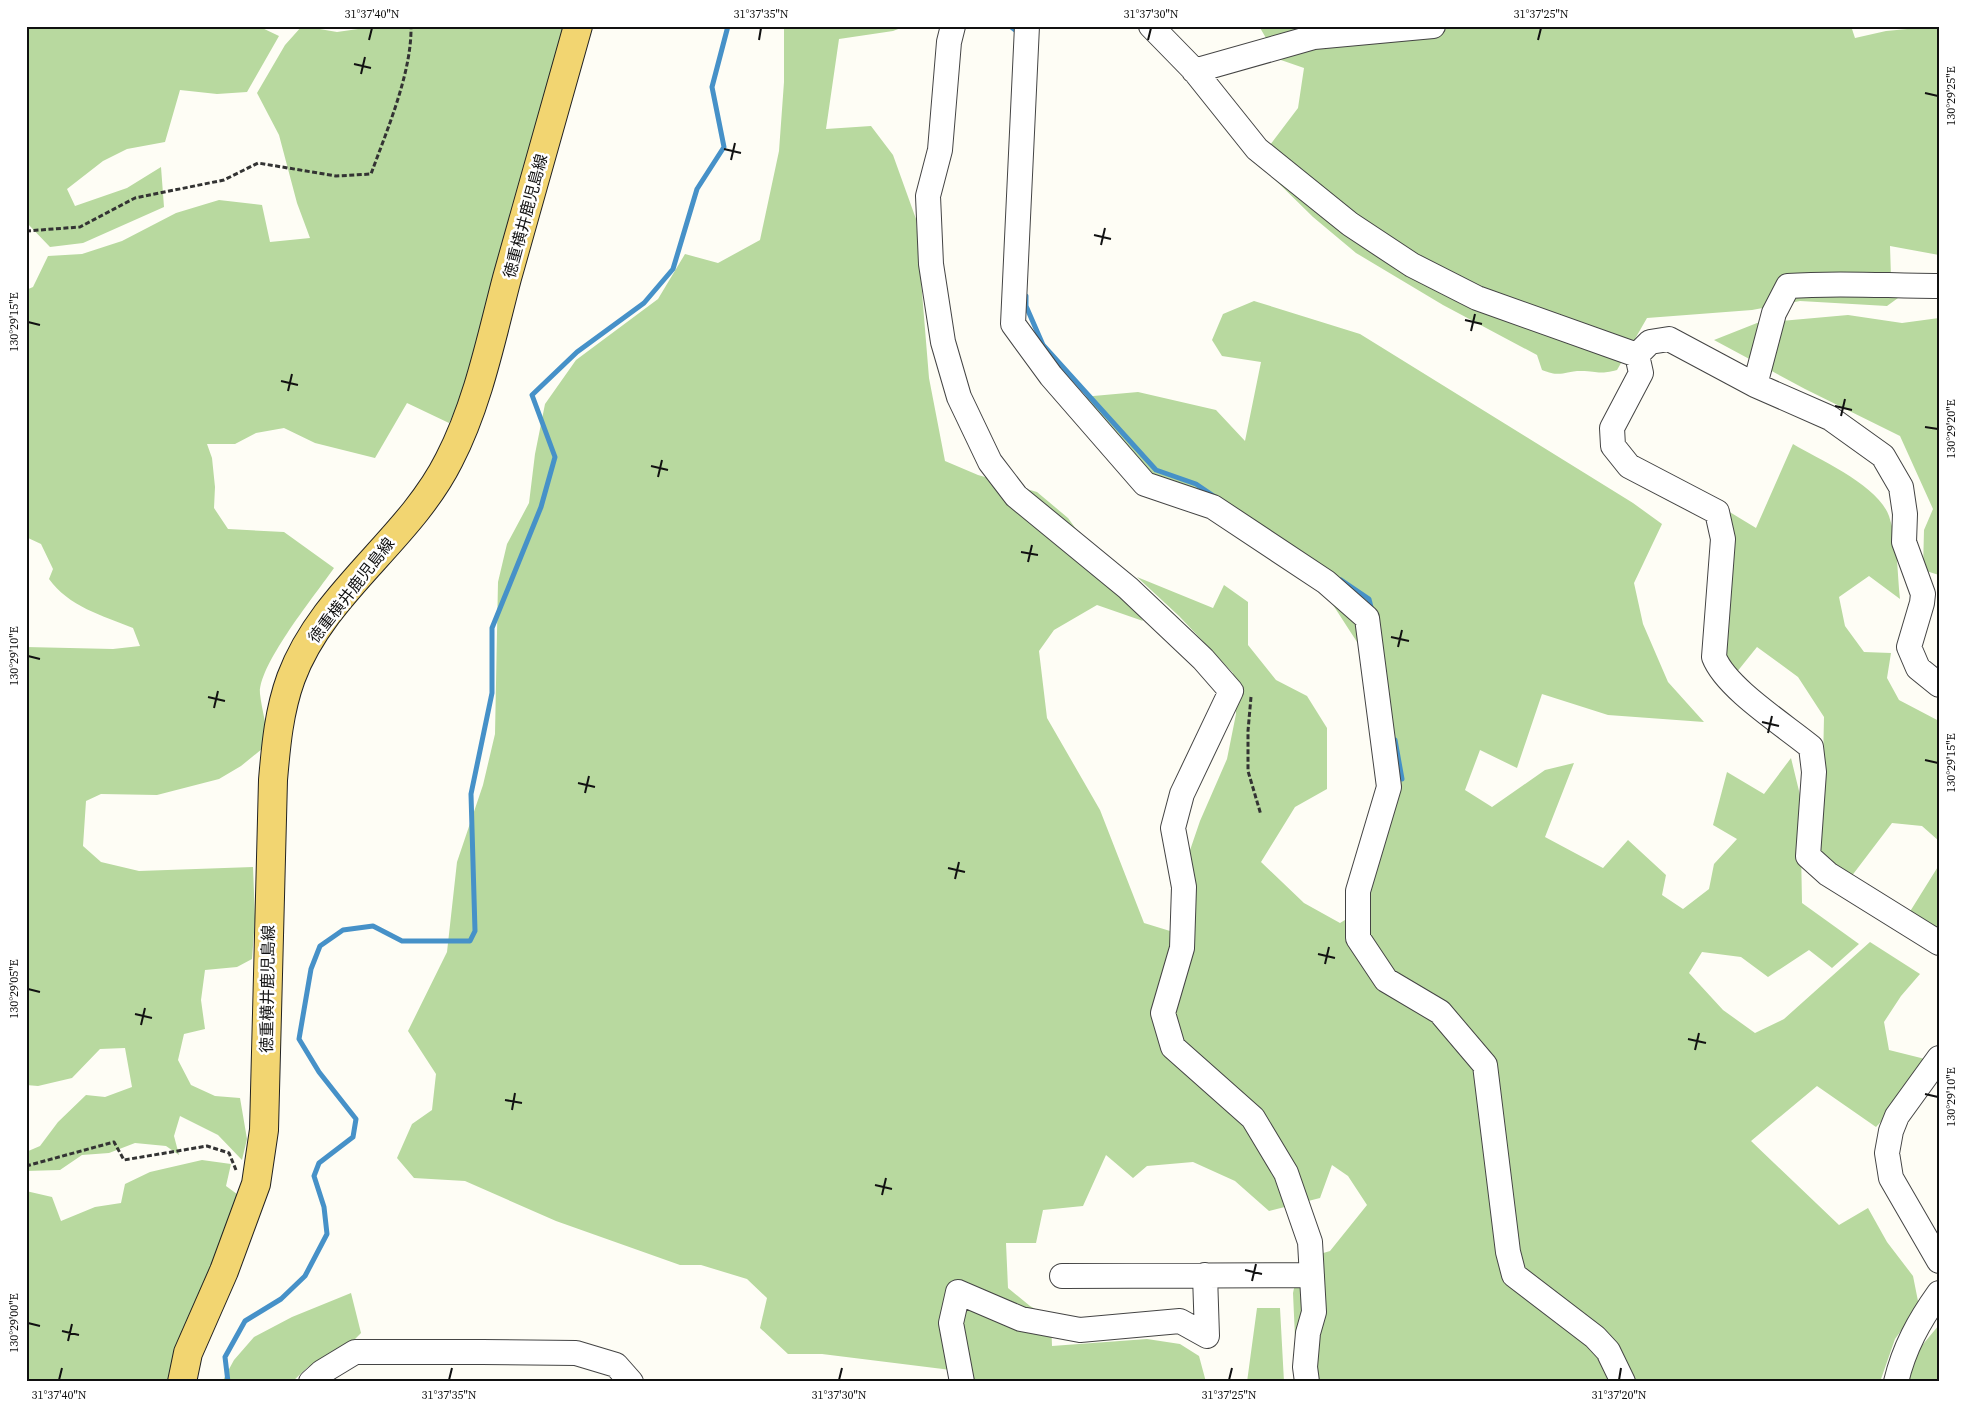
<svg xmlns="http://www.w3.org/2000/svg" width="1965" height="1408" font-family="'Source Serif 4','Noto Sans JP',serif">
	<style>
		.forest { fill: #b8d99f }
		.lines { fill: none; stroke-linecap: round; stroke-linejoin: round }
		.stream { stroke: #4691c8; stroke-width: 5 }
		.minor-casing { stroke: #444; stroke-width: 26 }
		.major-casing { stroke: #222; stroke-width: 30 }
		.path { stroke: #333; stroke-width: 3; stroke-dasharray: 5 2.5; stroke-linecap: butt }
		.minor { stroke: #fff; stroke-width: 24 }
		.major { stroke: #f2d571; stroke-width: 28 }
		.ticks { fill: none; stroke: #111; stroke-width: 2 }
		.labels { text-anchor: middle; stroke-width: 5; stroke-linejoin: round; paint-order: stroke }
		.street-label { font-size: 16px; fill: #111; stroke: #fff }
		.neatline { fill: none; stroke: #111; stroke-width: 2 }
		.ticks-label { font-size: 12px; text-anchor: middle; fill: #111 }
	</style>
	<rect width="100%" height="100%" fill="#fefdf5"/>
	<path class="forest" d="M 26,26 L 258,26 L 279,36 L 247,92 L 217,94 L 180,90 L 165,142 L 127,149 L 103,161 L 67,189 L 75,206 L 127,188 L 161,167 L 164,207 L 83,243 L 50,247 L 26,222 Z
		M 302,26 L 337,32 L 379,26 L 569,26 L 466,389 L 449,423 L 407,403 L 375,458 L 315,443 L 284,428 L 256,433 L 235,444 L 207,444 L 212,458 L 215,487 L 214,508 L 228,529 L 284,532 L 334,568 C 316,594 258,665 260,694 C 262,711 267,726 268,744 L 241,766 L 219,779 L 157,795 L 101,794 L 86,801 L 83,846 L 101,862 L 139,871 L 253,867 L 255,919 L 252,959 L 237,967 L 205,970 L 201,1000 L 205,1029 L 184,1034 L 178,1060 L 191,1085 L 215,1096 L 240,1098 L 247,1139 L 242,1160 L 218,1135 L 180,1116 L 174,1136 L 179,1155 L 166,1146 L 135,1143 L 109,1153 L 82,1155 L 60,1170 L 26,1171 L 26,1152 L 40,1146 L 58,1122 L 86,1095 L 105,1097 L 132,1087 L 125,1048 L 100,1049 L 72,1078 L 38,1086 L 26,1085 L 26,647 L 113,649 L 140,646 L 133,628 C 103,616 68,606 49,579 L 53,569 L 41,544 L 26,537 L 26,290 L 33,287 L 48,256 L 82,254 L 122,241 L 176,213 L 219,200 L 262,205 L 270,242 L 310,238 L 297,203 L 279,135 L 257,93 L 285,45 Z
		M 784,26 L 906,26 L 893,31 L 839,39 L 826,129 L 871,126 L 893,155 L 916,219 L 929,378 L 945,461 L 978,475 L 1037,492 L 1068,518 L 1143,621 L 1097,605 L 1054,630 L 1039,651 L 1047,718 L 1100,810 L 1144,923 L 1170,931 L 1192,921 L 1187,859 L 1200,821 L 1227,759 L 1236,714 L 1233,673 L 1179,616 L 1137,577 L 1213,608 L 1224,585 L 1248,602 L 1248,645 L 1276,680 L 1307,696 L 1327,728 L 1327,789 L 1295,807 L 1261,862 L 1304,903 L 1340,923 L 1360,911 L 1388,722 L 1368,659 L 1324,591 L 1112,450 L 1082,397 L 1138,392 L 1216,410 L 1245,441 L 1261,362 L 1222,356 L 1212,340 L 1223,314 L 1254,301 L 1360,334 L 1633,503 L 1662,524 L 1634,583 L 1643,624 L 1668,682 L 1704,722 L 1608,715 L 1542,694 L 1517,768 L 1480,750 L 1465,790 L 1492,807 L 1545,770 L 1574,763 L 1545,837 L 1603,868 L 1628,840 L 1666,875 L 1662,895 L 1683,909 L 1709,889 L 1714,864 L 1737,839 L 1713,825 L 1727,772 L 1764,794 L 1791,758 L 1800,795 L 1802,903 L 1859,944 L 1832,968 L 1809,950 L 1768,977 L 1741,957 L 1702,952 L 1689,973 L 1723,1010 L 1755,1033 L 1784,1019 L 1870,942 L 1920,974 L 1901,996 L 1884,1022 L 1889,1050 L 1925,1059 L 1897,1105 L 1876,1127 L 1817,1086 L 1751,1141 L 1839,1225 L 1868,1208 L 1887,1242 L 1913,1276 L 1919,1306 L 1895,1339 L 1880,1382 L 1297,1382 L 1293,1293 L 1300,1260 L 1330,1251 L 1367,1205 L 1348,1176 L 1332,1165 L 1320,1198 L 1269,1211 L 1235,1181 L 1193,1162 L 1147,1166 L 1133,1178 L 1106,1155 L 1083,1206 L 1043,1210 L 1036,1243 L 1006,1243 L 1008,1288 L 1030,1306 L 1051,1318 L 1052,1346 L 1147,1339 L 1180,1344 L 1199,1356 L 1206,1382 L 964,1382 L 959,1371 L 822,1354 L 788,1354 L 760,1328 L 767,1298 L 747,1279 L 701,1265 L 680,1265 L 556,1221 L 465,1181 L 414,1178 L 397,1158 L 412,1124 L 432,1110 L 436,1074 L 408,1031 L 447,952 L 457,862 L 483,785 L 495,734 L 498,582 L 507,544 L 529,503 L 535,454 L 545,404 L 576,360 L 658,299 L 685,254 L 718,263 L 760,240 L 779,151 L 784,82 Z
		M 1259,26 L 1851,26 L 1855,38 L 1886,31 L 1939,26 L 1939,255 L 1890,246 L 1891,277 L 1898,298 L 1887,306 L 1800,301 L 1752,310 L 1647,318 L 1617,370 C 1597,375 1598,371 1581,371 C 1563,371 1562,378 1542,370 L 1537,355 L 1443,305 L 1356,253 L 1313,217 L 1257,162 L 1298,108 L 1304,68 L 1278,59 Z
		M 1848,315 L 1902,323 L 1939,318 L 1939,575 L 1923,570 L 1924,530 L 1933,509 L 1900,436 L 1805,389 L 1714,340 L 1757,323 Z
		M 1793,444 C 1820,460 1878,485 1889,516 C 1898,542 1897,572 1900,599 L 1869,576 L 1839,597 L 1845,626 L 1864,652 L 1891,653 L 1887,678 L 1899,700 L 1939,721 L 1939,841 L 1922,826 L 1892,823 L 1838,894 L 1813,857 L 1823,764 L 1824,717 L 1798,677 L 1757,647 L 1728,683 L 1717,532 L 1700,494 L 1756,528 Z
		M 1939,865 L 1939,953 L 1901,926 Z
		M 202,1160 L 231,1164 L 226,1186 L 241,1197 L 174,1382 L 26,1382 L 26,1191 L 52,1197 L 61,1221 L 95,1207 L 121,1203 L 125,1184 L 150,1172 Z
		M 351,1293 L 361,1333 L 346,1348 L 308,1367 L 292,1382 L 222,1382 L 234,1360 L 254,1337 L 292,1317 Z
		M 1257,1308 L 1280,1308 L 1284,1382 L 1247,1382 Z
		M 1939,1325 L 1939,1382 L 1904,1382 L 1919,1349 Z"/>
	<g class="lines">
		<path class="stream" d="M 1010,26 L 1019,33
			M 1026,296 L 1026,306 L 1043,345 L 1156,470 L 1196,484 L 1215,497
			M 1341,580 L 1369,599 L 1372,611
			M 1395,740 L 1402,779
			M 228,1382 L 225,1357 L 245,1321 L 281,1299 L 305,1276 L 327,1234 L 324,1207 L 314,1176 L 319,1163 L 353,1137 L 356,1119 L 319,1072 L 299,1039 L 311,969 L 320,946 L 343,930 L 373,926 L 402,941 L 470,941 L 475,931 L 471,794 L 492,693 L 492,628 L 541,507 L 555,457 L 532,395 L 577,352 L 644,303 L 673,269 L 697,189 L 724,147 L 712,87 L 728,26"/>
		<g class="minor-casing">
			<path id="minor" d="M 953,26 L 949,42 L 940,150 L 928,196 L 931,264 L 943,342 L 959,397 L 990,462 L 1016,496 L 1128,588 L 1203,659 L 1231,691 L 1182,794 L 1173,828 L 1184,887 L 1182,948 L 1163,1013 L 1173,1047 L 1253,1118 L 1286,1173 L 1310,1242 L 1314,1312 L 1308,1333 L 1305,1367 L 1307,1382
				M 1027,26 L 1013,324 L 1051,376 L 1145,484 L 1213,507 L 1326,582 L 1367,618 L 1389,787 L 1358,891 L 1358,938 L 1386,980 L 1440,1012 L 1485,1065 L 1508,1252 L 1514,1275 L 1595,1337 L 1608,1351 L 1623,1382
				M 1151,26 L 1193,69 L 1257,149 L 1350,224 L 1412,265 L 1477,298 L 1637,355 L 1650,342 L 1669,339 L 1755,385 L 1830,418 L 1883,456 L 1901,487 L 1905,514 L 1904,542 L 1923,594 L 1922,603 L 1909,647 L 1918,668 L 1939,685
				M 1194,71 L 1314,37 L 1433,26
				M 1637,355 L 1641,373 L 1612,428 L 1613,446 L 1629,466 L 1717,512 L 1723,539 L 1714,657 C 1726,688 1783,724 1811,747 L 1814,772 L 1808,856 L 1828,874 L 1939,943
				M 1755,385 L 1774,313 L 1788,286 C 1839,282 1888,286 1939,286
				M 1939,1058 L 1897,1116 L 1891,1131 L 1887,1153 L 1891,1178 L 1939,1261
				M 1062,1276 L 1312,1275
				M 311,1382 L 322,1372 L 355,1352 L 482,1352 L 576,1353 L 616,1365 L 631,1382
				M 962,1382 L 951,1323 L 958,1292 L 1021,1319 L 1080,1330 L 1180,1321 L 1207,1336 L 1205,1275
				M 1896,1382 C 1904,1348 1919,1321 1939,1293"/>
		</g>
		<g class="major-casing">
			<path id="major" d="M 182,1382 L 188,1353 L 224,1271 L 256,1184 L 264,1130 L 273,780 C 276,745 279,711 291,678 C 323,592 409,540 449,460 C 478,404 491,339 507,278 C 530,194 554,110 578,26"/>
		</g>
		<path class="path" d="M 26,231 L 80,227 L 135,198 L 224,180 L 258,163 L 336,176 L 371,174 C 387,130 412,72 411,26
			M 1251,697 L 1248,731 L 1248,771 L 1261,815
			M 26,1166 L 114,1142 L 124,1160 L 207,1146 L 229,1153 L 236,1170"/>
		<use href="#minor" class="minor"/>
		<use href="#major" class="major"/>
	</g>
	<path class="ticks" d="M 369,40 L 372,28M 759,40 L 761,28M 1148,40 L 1151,28M 1538,40 L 1541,28M 354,64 L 371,68M 361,74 L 365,57M 1925,93 L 1938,96M 724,149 L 741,153M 731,160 L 735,143M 1094,235 L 1111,239M 1101,245 L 1105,228M 1465,320 L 1482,324M 28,322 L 40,325M 1471,331 L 1475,314M 281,381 L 298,385M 288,391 L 292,374M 1835,406 L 1852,410M 1841,416 L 1845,399M 1925,427 L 1938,429M 651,466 L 668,470M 658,477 L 662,460M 1021,552 L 1038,555M 1028,562 L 1032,545M 1391,637 L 1409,641M 1398,647 L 1402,630M 28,656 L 40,659M 208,697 L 225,701M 214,708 L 218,691M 1762,722 L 1779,726M 1768,733 L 1772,716M 1925,760 L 1938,763M 578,783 L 595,787M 585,793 L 589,776M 948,868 L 965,872M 955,879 L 959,862M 1318,954 L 1335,958M 1325,964 L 1329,947M 28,989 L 40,992M 135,1014 L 152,1018M 141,1025 L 145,1008M 1688,1039 L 1706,1043M 1695,1050 L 1699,1033M 1925,1094 L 1938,1097M 505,1100 L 522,1103M 512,1110 L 515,1093M 875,1185 L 892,1189M 882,1195 L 886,1178M 1245,1270 L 1262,1274M 1252,1281 L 1256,1264M 28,1323 L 40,1326M 62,1331 L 79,1335M 68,1341 L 72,1324M 59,1380 L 62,1368M 449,1380 L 452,1368M 839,1380 L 842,1368M 1229,1380 L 1232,1368M 1619,1380 L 1621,1368"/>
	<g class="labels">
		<g class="street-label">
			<text transform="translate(525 216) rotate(-75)" y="6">徳重横井鹿児島線</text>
			<text transform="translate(351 590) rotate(-52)" y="6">徳重横井鹿児島線</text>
			<text transform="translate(267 989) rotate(-89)" y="6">徳重横井鹿児島線</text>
		</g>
	</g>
	<rect width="1965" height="1408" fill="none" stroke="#ffffff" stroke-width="55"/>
	<rect x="28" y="28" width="1910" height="1352" class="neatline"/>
	<g class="ticks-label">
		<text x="372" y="18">31°37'40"N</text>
		<text x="761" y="18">31°37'35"N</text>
		<text x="1151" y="18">31°37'30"N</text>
		<text x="1541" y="18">31°37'25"N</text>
		<text transform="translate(1951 96) rotate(-90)" y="4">130°29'25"E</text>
		<text transform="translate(14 322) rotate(-90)" y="4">130°29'15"E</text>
		<text transform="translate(1951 429) rotate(-90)" y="4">130°29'20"E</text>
		<text transform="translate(14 656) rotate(-90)" y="4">130°29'10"E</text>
		<text transform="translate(1951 763) rotate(-90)" y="4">130°29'15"E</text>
		<text transform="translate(14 989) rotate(-90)" y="4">130°29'05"E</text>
		<text transform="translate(1951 1097) rotate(-90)" y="4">130°29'10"E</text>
		<text transform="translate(14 1323) rotate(-90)" y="4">130°29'00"E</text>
		<text x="59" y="1399">31°37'40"N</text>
		<text x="449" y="1399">31°37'35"N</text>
		<text x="839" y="1399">31°37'30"N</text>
		<text x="1229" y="1399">31°37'25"N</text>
		<text x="1619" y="1399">31°37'20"N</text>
	</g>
</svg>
